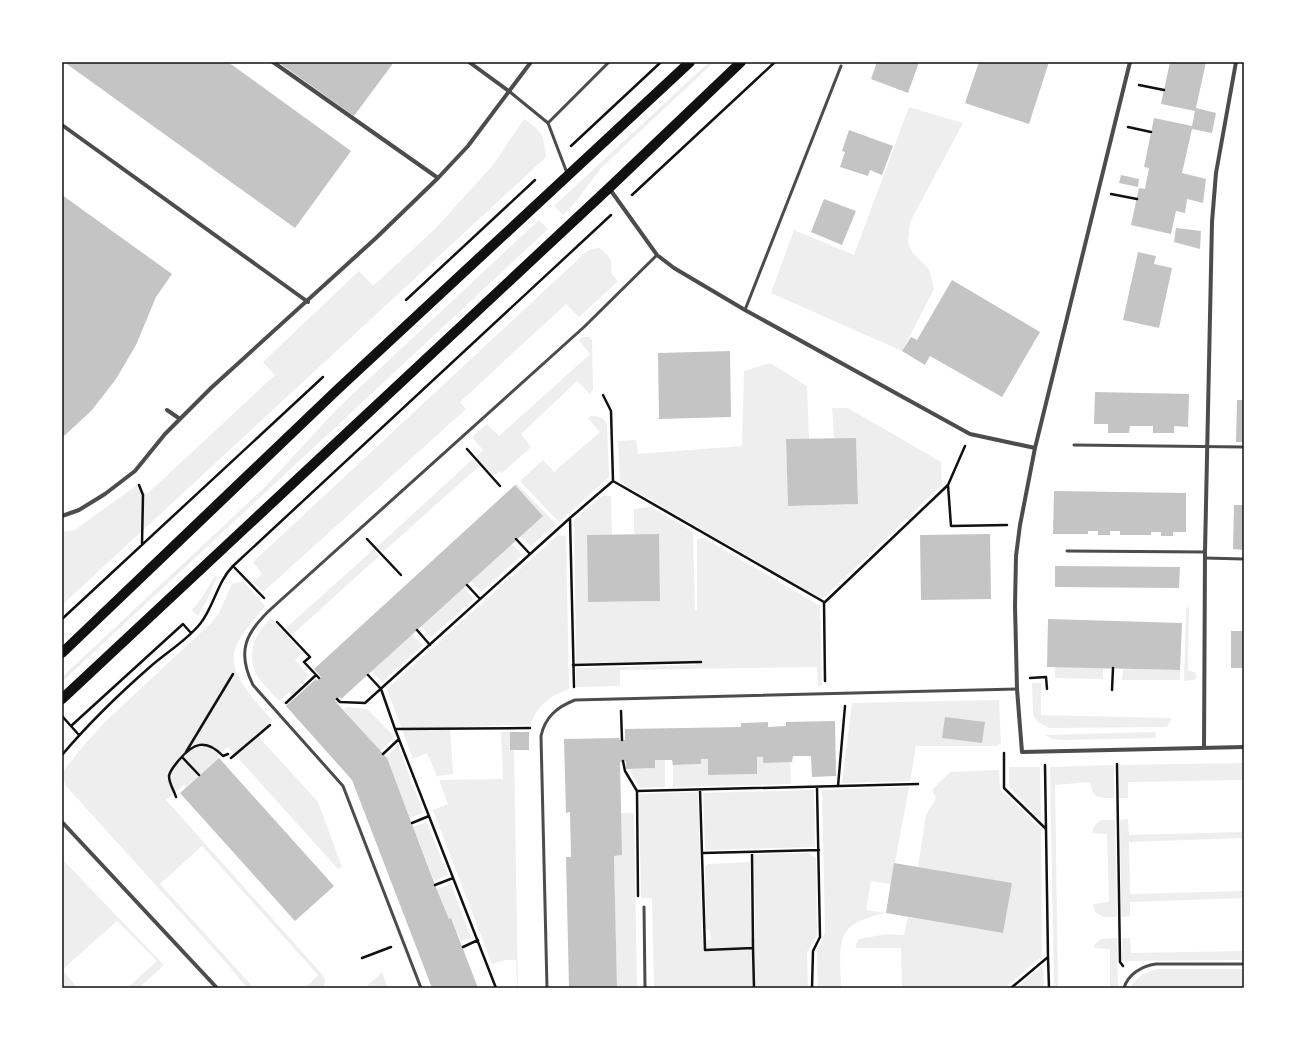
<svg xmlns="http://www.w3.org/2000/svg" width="1306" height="1050" font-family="Quicksand,sans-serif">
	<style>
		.green { fill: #eee }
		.building { fill: #c4c4c4 }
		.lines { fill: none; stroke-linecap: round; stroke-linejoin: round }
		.path { stroke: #111; stroke-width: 2.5 }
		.service { stroke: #4c4c4c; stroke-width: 3 }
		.minor { stroke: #4c4c4c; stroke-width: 4 }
		.primary { stroke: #111; stroke-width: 10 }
		.neatline { fill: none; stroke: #111; stroke-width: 1.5 }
	</style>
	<rect width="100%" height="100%" fill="#fff"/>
	<path class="green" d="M 709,62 L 714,62 L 601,168 L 574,204 L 563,215 L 554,206 Z
		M 909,107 L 963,123 L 910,222 L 908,242 L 912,252 L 929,269 L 934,289 L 902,351 L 771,293 L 794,230 L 854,255 Z
		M 524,119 C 543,132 543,134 546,157 L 62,605 L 62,532 L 75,530 L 137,485 L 147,494 L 275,375 L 263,362 L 359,271 L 373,286 L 435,229 L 493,165 Z
		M 539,220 L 548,229 L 62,682 L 62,677 L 264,488 L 337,409 L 373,375 Z
		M 599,248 C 610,257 613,258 611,273 L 618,281 L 579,317 L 566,304 L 460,402 L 466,409 L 263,592 L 253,582 L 262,574 L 253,562 L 586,252 L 591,249 Z
		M 583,337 L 589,337 L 592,340 L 593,386 L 593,389 L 590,394 L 577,381 L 521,434 L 531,447 L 502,473 L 500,471 L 494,476 L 476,457 L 483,450 L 472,437 L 487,424 L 499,436 L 590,354 L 579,340 Z
		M 770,363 L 807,386 L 809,439 L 786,440 L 788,506 L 858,504 L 856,438 L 834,438 L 832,408 L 848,408 L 941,462 L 942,485 L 822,599 L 620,482 L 618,441 L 636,440 L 638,454 L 742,446 L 744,371 Z
		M 591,416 C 599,416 603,417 607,424 L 609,477 L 559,522 L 520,481 L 543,460 L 554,472 L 600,432 L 588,418 Z
		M 473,459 L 479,466 L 383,552 L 378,546 Z
		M 517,484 L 556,524 L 531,546 L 520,536 L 543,516 L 515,485 Z
		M 602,496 L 611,496 L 612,535 L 587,535 L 588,602 L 660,601 L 659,534 L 634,534 L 634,509 L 651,507 L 693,532 L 695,610 L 697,610 L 697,539 L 704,538 L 820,606 L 822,686 L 818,686 L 817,667 L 620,670 L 620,686 L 576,687 L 576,668 L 696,665 L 695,661 L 576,663 L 574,520 Z
		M 558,535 L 566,536 L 569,689 C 548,697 539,704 530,725 L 450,727 L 453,774 L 437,776 L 427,753 L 413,759 L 387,689 Z
		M 512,544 L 522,555 L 481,592 L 471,581 Z
		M 374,549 L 379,556 L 292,635 L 286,628 Z
		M 215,576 L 217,577 L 208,598 L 198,616 L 192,610 L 202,597 Z
		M 243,581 L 265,606 C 255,618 243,631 236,646 C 225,673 257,703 273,721 L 257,735 L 318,802 L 342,867 L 338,869 L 228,747 L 217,756 L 219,758 L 186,787 L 184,785 L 166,800 L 321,973 L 325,979 L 324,988 L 306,987 L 318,975 L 202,846 L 160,884 L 254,988 L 247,988 L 229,966 L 66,786 L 63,777 L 63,772 L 67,766 L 85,744 L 105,722 L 212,622 L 219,613 L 232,584 Z
		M 464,588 L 474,599 L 431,637 L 421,626 Z
		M 1189,607 L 1188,671 L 1195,672 L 1197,677 L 1194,680 L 1184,681 L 1186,608 Z
		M 271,618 L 302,653 L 295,660 L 309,676 L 299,685 L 301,688 L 292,695 L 289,692 L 279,701 C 273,694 266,687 260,680 C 244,658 254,634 271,618 Z
		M 412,634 L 423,645 L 382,682 L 372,671 Z
		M 1055,667 L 1103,668 L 1103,679 L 1055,678 Z
		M 1123,669 L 1180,670 L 1180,680 L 1122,680 Z
		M 1032,683 L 1041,683 L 1041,715 L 1168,718 L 1172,718 L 1167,727 L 1049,728 L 1038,722 L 1033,715 Z
		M 999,700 L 1001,743 L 996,746 L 916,746 L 910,781 L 842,783 L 852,703 Z
		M 347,707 L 367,709 L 395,737 L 380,751 L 343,709 Z
		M 501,732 L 510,732 L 510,750 L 514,750 L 518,988 L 517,988 L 516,960 L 505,960 L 492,964 L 433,810 L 448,804 L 439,780 L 503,779 Z
		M 1155,732 L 1156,738 L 1064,740 L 1053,739 L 1044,735 Z
		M 398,745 L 423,813 L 410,818 L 386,757 Z
		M 757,757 L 763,757 L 790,762 L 791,784 L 673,787 L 673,765 L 701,764 L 701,759 L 708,759 L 708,775 L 757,774 Z
		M 655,760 L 665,760 L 665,787 L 640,788 L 629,769 L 655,768 Z
		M 1244,763 L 1244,780 L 1128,782 L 1128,798 L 1119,798 L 1119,765 Z
		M 1114,765 L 1114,798 C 1098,798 1093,799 1090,782 L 1055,785 L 1058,988 L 1054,988 L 1050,767 Z
		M 1009,767 L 1040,767 L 1041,820 L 1009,787 Z
		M 999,770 L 1000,789 L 1041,829 L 1042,956 L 1005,988 L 902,988 L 901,948 L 855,948 L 859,939 L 887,934 L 904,935 L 908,917 L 1003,933 L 918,867 L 926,815 L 936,798 L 932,790 L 950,772 Z
		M 909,787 L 891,884 L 871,881 L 866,910 L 886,913 C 873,916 854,920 846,932 C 837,944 841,973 841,988 L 818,988 L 817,951 L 825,933 L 822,790 Z
		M 814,790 L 815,847 L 705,850 L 703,793 Z
		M 698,792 L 702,940 L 711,940 L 710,931 L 706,929 L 705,867 L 708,864 L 750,862 L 751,938 L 755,938 L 754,854 L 809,853 L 816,858 L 817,935 L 807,952 L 808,988 L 654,988 L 652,898 L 641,898 L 639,794 Z
		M 621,813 L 634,813 L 637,988 L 617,988 L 614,856 L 622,855 Z
		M 1128,819 L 1129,835 L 1244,832 L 1244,838 L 1129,842 L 1130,894 L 1244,891 L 1244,898 L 1130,902 L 1130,916 L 1121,917 L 1120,820 Z
		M 1101,820 L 1115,820 L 1117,917 L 1104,917 L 1095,912 L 1093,904 L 1109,902 L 1107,834 L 1092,833 C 1093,827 1095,824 1101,820 Z
		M 427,822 L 448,875 L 434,881 L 413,827 Z
		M 62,859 L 164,965 L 139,988 L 127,988 L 157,961 L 117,921 L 62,970 L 78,988 L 64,988 L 62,986 Z
		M 451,884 L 471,938 L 461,941 L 451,918 L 449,919 L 437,889 Z
		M 1117,938 L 1118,988 L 1110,988 L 1110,949 L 1094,948 L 1094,945 L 1101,939 Z
		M 1122,938 L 1130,938 L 1131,953 L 1244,951 L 1244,960 L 1122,961 Z
		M 1043,965 L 1044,988 L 1016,988 Z
		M 1158,969 L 1244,969 L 1244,988 L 1130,988 C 1136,977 1146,972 1158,969 Z
		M 382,972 L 388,988 L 364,988 L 365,988 Z"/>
	<path class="building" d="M 64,62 L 228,62 L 351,151 L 295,228 Z
		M 278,62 L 394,62 L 354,116 Z
		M 877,62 L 919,62 L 908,93 L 871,79 Z
		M 979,62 L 1049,62 L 1029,124 L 965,103 Z
		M 1170,62 L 1206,62 L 1196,108 L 1216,113 L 1212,133 L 1192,129 L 1182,173 L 1206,179 L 1203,203 L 1187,199 L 1185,213 L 1176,211 L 1171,234 L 1131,225 L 1139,188 L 1145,189 L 1149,168 L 1144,167 L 1154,118 L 1192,126 L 1195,111 L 1161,104 Z
		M 849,130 L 893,146 L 882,175 L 870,170 L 868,176 L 840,167 L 845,152 L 842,151 Z
		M 1121,175 L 1139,179 L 1138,187 L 1119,183 Z
		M 62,195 L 172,274 L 156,297 L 136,345 L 116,379 L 92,410 L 62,438 Z
		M 824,199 L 856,211 L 842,245 L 811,232 Z
		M 1176,228 L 1201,231 L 1200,249 L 1174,242 Z
		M 1138,252 L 1156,256 L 1154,264 L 1172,268 L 1159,328 L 1123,320 Z
		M 952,280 L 1040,332 L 1002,397 L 930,356 L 925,365 L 902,351 L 911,337 L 917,340 Z
		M 730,351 L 731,417 L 659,419 L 658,353 Z
		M 1095,392 L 1189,394 L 1188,427 L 1174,426 L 1174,433 L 1153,433 L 1153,426 L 1130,426 L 1129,433 L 1108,433 L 1108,424 L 1094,424 Z
		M 1237,400 L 1244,400 L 1244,442 L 1236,442 Z
		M 856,438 L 858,504 L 788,506 L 786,439 Z
		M 515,485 L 543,516 L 341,699 L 340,697 L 335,701 L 387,758 L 435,885 L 449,919 L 451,918 L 478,988 L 432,988 L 352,780 L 286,706 L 316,679 L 317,681 L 321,677 L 314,669 Z
		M 1054,491 L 1186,493 L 1186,532 L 1173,532 L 1173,536 L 1161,536 L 1161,532 L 1151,532 L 1151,535 L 1120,535 L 1120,531 L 1110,531 L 1110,535 L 1098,535 L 1098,531 L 1088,531 L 1088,534 L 1053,534 Z
		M 1234,505 L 1244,505 L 1244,550 L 1233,549 Z
		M 659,534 L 660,601 L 588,602 L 587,535 Z
		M 990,534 L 991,599 L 921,600 L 920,535 Z
		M 1055,566 L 1180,567 L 1179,588 L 1055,587 Z
		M 1048,619 L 1182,623 L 1180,670 L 1047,667 Z
		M 1231,631 L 1244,631 L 1244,668 L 1231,668 Z
		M 945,717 L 985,722 L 982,743 L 942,738 Z
		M 835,721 L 836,776 L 812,777 L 811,756 L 793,756 L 792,762 L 763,763 L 763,757 L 757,757 L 757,774 L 708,775 L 708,759 L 701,759 L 701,764 L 673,765 L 672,760 L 655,760 L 655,768 L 626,769 L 626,761 L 620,762 L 622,855 L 614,856 L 617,988 L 569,988 L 566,857 L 571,857 L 570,812 L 566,813 L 564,739 L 620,738 L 619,740 L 625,740 L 625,729 L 741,727 L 741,723 L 768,722 L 768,727 L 786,726 L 786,722 Z
		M 510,732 L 529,732 L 529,750 L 510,750 Z
		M 219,758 L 334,886 L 295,921 L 180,793 Z
		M 894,863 L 1012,883 L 1003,933 L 886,913 Z"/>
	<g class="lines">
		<path class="path" d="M 1139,85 L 1164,90
			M 1128,127 L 1151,132
			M 571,146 L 661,62
			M 1111,194 L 1137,199
			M 632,195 L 775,62
			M 406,300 L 535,180
			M 603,395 L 611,411 L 613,481 L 824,602 L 825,681
			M 467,449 L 500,486
			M 139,485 L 143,495 L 142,545
			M 948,485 L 951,526 L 1007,525
			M 570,518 L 574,687
			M 367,539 L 401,575
			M 516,539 L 530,554
			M 233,566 L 264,598
			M 467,585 L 480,599
			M 825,602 L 948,485 L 965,446
			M 62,619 L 323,377
			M 277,622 L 310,657 L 304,662 L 319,678
			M 417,630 L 430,645
			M 573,665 L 701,662
			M 368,675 L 381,689 L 395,729 L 496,988
			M 1030,678 L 1046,677 L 1047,689
			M 1112,690 L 1113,668
			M 337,699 L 340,702 L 365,703 L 570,518 L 613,481
			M 286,703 L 316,675
			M 621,711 L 622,740
			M 62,716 L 79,735
			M 71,726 L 183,624 L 191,633
			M 395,729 L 530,728
			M 186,752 L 233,674
			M 1004,753 L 1004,788 L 1046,829
			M 383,754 L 399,739
			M 62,755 C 89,723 119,694 151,666 C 167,652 186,641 200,624 C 214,607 217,582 233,566 L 611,215
			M 182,757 L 199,775
			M 231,758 L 270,725
			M 623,761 L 625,771 L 637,791 L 638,896
			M 1117,764 L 1120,962 L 1123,966
			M 838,786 L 845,706
			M 700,790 L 705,950 L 753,948 L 754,988
			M 637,791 L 918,784
			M 176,797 C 174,790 169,784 169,776 C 170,770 175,765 179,760 C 193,743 206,738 223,756 L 228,754
			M 412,823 L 429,816
			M 752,852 L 753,948
			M 702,853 L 819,850
			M 435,885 L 453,878
			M 463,947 L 478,940
			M 1048,957 L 1049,988
			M 362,958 L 391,947
			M 812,988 L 813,951 L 820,937 L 817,787
			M 1011,988 L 1048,957 L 1045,765"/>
		<path class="service" d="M 510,92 L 548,123
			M 567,173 L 548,123 L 609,62
			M 745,310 L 841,66
			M 1074,445 L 1244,447
			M 1067,551 L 1205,552
			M 1205,558 L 1244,559
			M 644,907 L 645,988
			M 421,988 L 343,786 L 253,685 C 236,651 246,632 272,608 L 584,327 L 657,255
			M 547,988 L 541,736 C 545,717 557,707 575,700 L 1017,689
			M 1124,988 C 1128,974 1142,966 1156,964 L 1244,964"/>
		<path class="minor" d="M 273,62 L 438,178
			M 469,62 L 510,92
			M 1130,62 L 1035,448 L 1020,525 L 1016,556 L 1015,606 L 1017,689 L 1022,752 L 1244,747
			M 62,125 L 308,302
			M 609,188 L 657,255 L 674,268 L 745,310 L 970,434 L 1035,448
			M 167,410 L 180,419
			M 62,516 L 79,510 L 105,494 L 135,471 L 165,434 L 211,388 L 376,238 L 438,178 L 468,146 L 531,62
			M 1204,748 L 1205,552 L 1212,222 L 1216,173 L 1236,62
			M 62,822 L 217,988"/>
		<path class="primary" d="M 62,653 L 338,389 L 690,62
			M 62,699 L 609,188 L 741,62"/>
	</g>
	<rect width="1306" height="1050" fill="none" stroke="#ffffff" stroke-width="126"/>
	<rect x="63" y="63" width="1180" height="924" class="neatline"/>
</svg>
